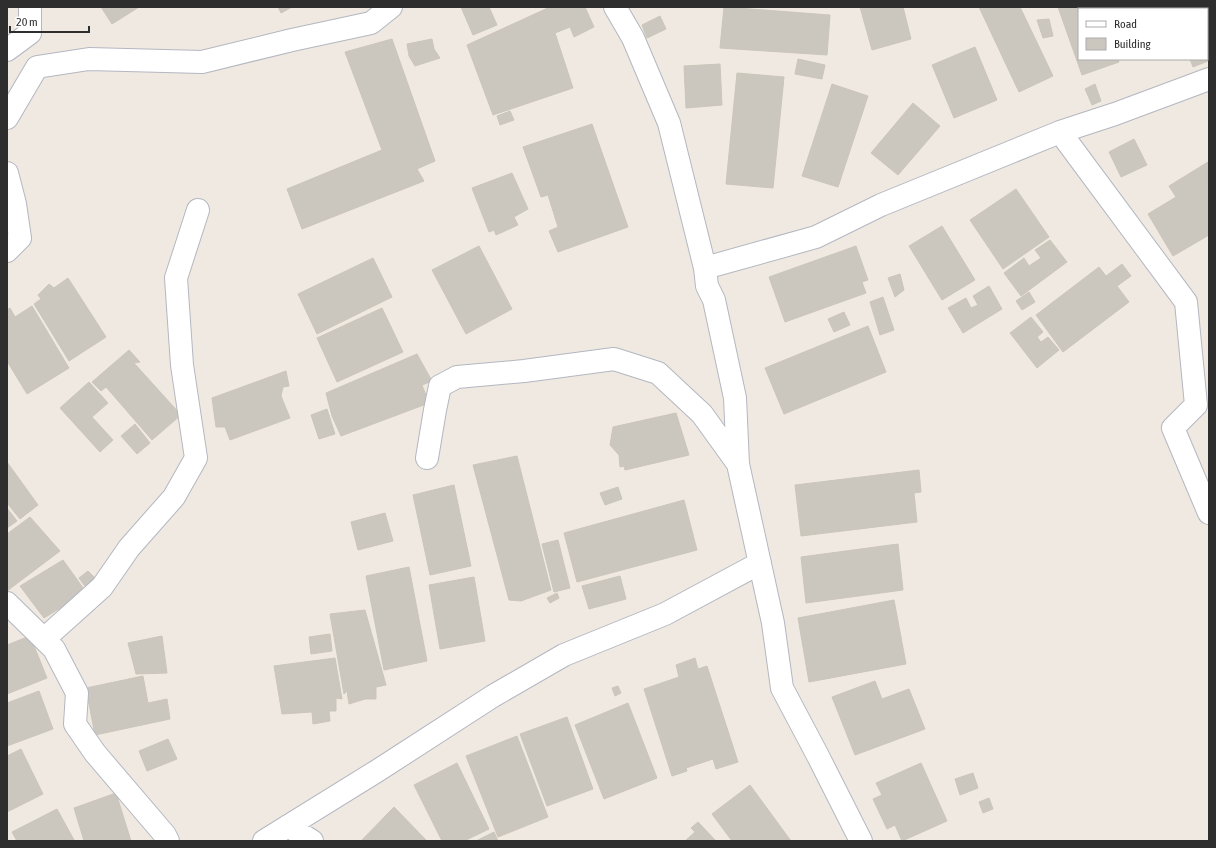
<svg xmlns="http://www.w3.org/2000/svg" width="1216" height="848" font-family="'Asap Condensed',sans-serif">
	<style>
		.building { fill: #cbc7bf; stroke: #cbc5ba }
		.lines { fill: none; stroke-linecap: round; stroke-linejoin: round }
		.minor-casing { stroke: #b4b7c1; stroke-width: 24 }
		.minor { stroke: #fff; stroke-width: 22 }
	</style>
	<rect width="100%" height="100%" fill="#efe9e1"/>
	<path class="building" d="M 101,7 L 139,7 L 112,24 Z
		M 278,7 L 292,7 L 281,13 Z
		M 461,7 L 489,7 L 497,25 L 473,35 Z
		M 550,7 L 585,7 L 594,27 L 574,37 L 570,27 L 555,33 L 573,88 L 493,115 L 467,45 Z
		M 724,7 L 830,15 L 827,55 L 720,48 Z
		M 860,7 L 903,7 L 911,39 L 872,50 Z
		M 979,7 L 1020,7 L 1053,76 L 1019,92 Z
		M 1058,7 L 1100,7 L 1101,9 L 1079,9 L 1079,59 L 1118,59 L 1119,62 L 1082,75 Z
		M 1135,7 L 1176,7 L 1177,9 L 1136,9 Z
		M 660,16 L 666,29 L 647,38 L 642,25 Z
		M 1049,19 L 1053,36 L 1043,38 L 1037,20 Z
		M 392,39 L 435,161 L 417,169 L 424,181 L 302,229 L 287,189 L 382,150 L 345,52 Z
		M 432,39 L 434,49 L 440,58 L 415,66 L 409,56 L 407,44 Z
		M 975,47 L 997,100 L 954,118 L 932,65 Z
		M 1207,57 L 1208,61 L 1193,67 L 1190,59 L 1207,59 Z
		M 798,59 L 825,65 L 822,79 L 795,74 Z
		M 720,64 L 722,105 L 686,108 L 684,66 Z
		M 737,73 L 784,77 L 773,188 L 726,184 Z
		M 832,84 L 868,96 L 838,187 L 802,176 Z
		M 1095,84 L 1101,101 L 1092,105 L 1085,89 Z
		M 913,103 L 940,126 L 898,175 L 871,153 Z
		M 510,111 L 514,120 L 500,125 L 497,116 Z
		M 592,124 L 628,227 L 558,252 L 549,231 L 558,227 L 548,195 L 541,197 L 523,147 Z
		M 1134,139 L 1147,165 L 1121,177 L 1109,152 Z
		M 1208,162 L 1209,235 L 1173,256 L 1148,214 L 1176,197 L 1169,186 Z
		M 512,173 L 528,209 L 514,217 L 518,225 L 496,235 L 494,230 L 489,232 L 472,188 Z
		M 1016,189 L 1049,237 L 1003,269 L 970,220 Z
		M 942,226 L 975,280 L 942,300 L 909,246 Z
		M 1050,240 L 1067,262 L 1021,296 L 1004,273 L 1024,258 L 1029,266 L 1041,258 L 1035,250 Z
		M 479,246 L 512,309 L 466,334 L 432,270 Z
		M 856,246 L 868,280 L 862,282 L 866,293 L 785,322 L 769,277 Z
		M 373,258 L 392,297 L 317,334 L 298,294 Z
		M 1122,264 L 1131,276 L 1117,286 L 1129,302 L 1063,352 L 1036,315 L 1099,267 L 1106,276 Z
		M 900,274 L 904,290 L 895,297 L 888,278 Z
		M 68,278 L 106,337 L 69,361 L 34,304 L 41,299 L 38,295 L 49,284 L 54,288 Z
		M 989,286 L 1002,309 L 963,333 L 948,308 L 966,298 L 971,308 L 978,305 L 973,296 Z
		M 1029,292 L 1035,302 L 1022,310 L 1016,301 Z
		M 883,297 L 894,330 L 880,335 L 870,302 Z
		M 32,306 L 69,368 L 27,394 L 7,361 L 7,310 L 10,308 L 15,317 Z
		M 382,308 L 403,352 L 337,382 L 317,338 Z
		M 844,312 L 850,325 L 834,332 L 828,319 Z
		M 1031,317 L 1043,332 L 1037,337 L 1041,342 L 1048,337 L 1059,350 L 1037,368 L 1010,333 Z
		M 868,326 L 886,372 L 784,414 L 765,368 Z
		M 129,350 L 140,362 L 134,363 L 181,415 L 152,440 L 106,387 L 101,391 L 92,382 Z
		M 417,354 L 432,381 L 422,385 L 429,403 L 341,436 L 332,416 L 326,393 Z
		M 286,371 L 289,386 L 283,387 L 281,396 L 290,418 L 230,440 L 225,427 L 216,427 L 212,398 Z
		M 89,382 L 108,403 L 92,417 L 113,440 L 100,452 L 60,408 Z
		M 327,409 L 335,434 L 319,439 L 311,415 Z
		M 676,413 L 689,455 L 625,470 L 624,466 L 620,467 L 619,455 L 610,445 L 613,427 Z
		M 135,424 L 150,443 L 137,454 L 121,436 Z
		M 517,456 L 551,590 L 521,601 L 509,600 L 473,465 Z
		M 7,462 L 38,505 L 20,519 L 7,503 Z
		M 919,470 L 921,492 L 914,493 L 917,522 L 801,536 L 795,485 Z
		M 454,485 L 471,566 L 430,575 L 413,495 Z
		M 618,487 L 622,499 L 605,505 L 600,493 Z
		M 684,500 L 697,550 L 577,582 L 564,533 Z
		M 7,508 L 17,521 L 7,528 Z
		M 385,513 L 393,541 L 358,550 L 351,522 Z
		M 30,517 L 60,551 L 7,591 L 7,534 Z
		M 558,540 L 570,588 L 554,592 L 542,544 Z
		M 898,544 L 903,590 L 806,603 L 801,557 Z
		M 63,560 L 86,592 L 44,618 L 20,586 Z
		M 409,567 L 427,661 L 384,670 L 366,576 Z
		M 88,571 L 98,581 L 87,589 L 79,578 Z
		M 620,576 L 626,599 L 589,609 L 582,586 Z
		M 474,577 L 485,641 L 440,649 L 429,585 Z
		M 557,593 L 559,598 L 550,603 L 547,598 Z
		M 894,600 L 906,664 L 809,682 L 798,618 Z
		M 365,610 L 386,685 L 376,687 L 376,699 L 365,699 L 349,704 L 347,691 L 344,694 L 330,614 Z
		M 330,634 L 332,651 L 311,654 L 309,637 Z
		M 30,636 L 47,678 L 7,694 L 7,645 Z
		M 162,636 L 167,673 L 136,674 L 128,643 Z
		M 335,658 L 342,699 L 336,698 L 336,711 L 329,711 L 330,721 L 313,724 L 312,712 L 282,714 L 274,666 Z
		M 695,658 L 698,669 L 707,666 L 738,762 L 716,769 L 713,759 L 686,768 L 687,771 L 672,776 L 644,689 L 679,677 L 676,665 Z
		M 143,676 L 148,703 L 167,699 L 170,719 L 95,735 L 86,688 Z
		M 875,681 L 882,699 L 909,689 L 925,729 L 855,755 L 832,697 Z
		M 618,686 L 621,693 L 615,696 L 612,688 Z
		M 39,691 L 53,729 L 7,746 L 7,703 Z
		M 628,703 L 657,778 L 604,799 L 575,725 Z
		M 567,717 L 593,789 L 547,806 L 520,734 Z
		M 517,736 L 548,817 L 498,837 L 466,756 Z
		M 168,739 L 177,759 L 147,771 L 139,751 Z
		M 21,749 L 43,794 L 7,812 L 7,756 Z
		M 457,763 L 489,829 L 464,841 L 442,841 L 414,785 Z
		M 921,763 L 947,821 L 902,841 L 895,825 L 887,829 L 873,799 L 882,795 L 876,783 Z
		M 973,773 L 978,788 L 960,795 L 955,779 Z
		M 750,785 L 791,841 L 732,841 L 712,814 Z
		M 116,793 L 131,841 L 84,841 L 74,808 Z
		M 989,798 L 993,809 L 983,813 L 979,802 Z
		M 394,807 L 427,841 L 361,841 Z
		M 57,809 L 74,840 L 17,841 L 12,832 Z
		M 698,822 L 716,841 L 685,841 L 695,832 L 691,828 Z
		M 494,832 L 498,841 L 476,841 Z"/>
	<g class="lines">
		<g class="minor-casing">
			<path id="minor" d="M 615,7 L 633,38 L 669,123 L 705,268 L 707,286 L 714,300 L 735,398 L 738,464 L 773,623 L 782,688 L 818,756 L 861,841
				M 7,50 L 30,33 L 30,7
				M 1209,79 L 1115,114 L 1060,132 L 1186,302 L 1196,405 L 1173,428 L 1209,513
				M 7,118 L 37,67 L 89,59 L 202,62 L 292,40 L 371,23 L 391,7
				M 7,173 L 15,204 L 20,238 L 7,251
				M 705,268 L 816,237 L 881,205 L 1060,132
				M 427,458 L 435,410 L 440,386 L 457,377 L 524,371 L 614,359 L 658,373 L 702,414 L 738,464
				M 7,603 L 54,649 L 77,693 L 75,724 L 95,753 L 165,835 L 168,841
				M 44,639 L 102,587 L 129,548 L 174,497 L 196,458 L 182,365 L 176,278 L 198,210
				M 288,826 L 312,841
				M 264,841 L 377,771 L 493,696 L 564,655 L 665,614 L 760,563"/>
		</g>
		<use href="#minor" class="minor"/>
	</g>
	<rect width="1216" height="848" fill="none" stroke="#2e2e2e" stroke-width="16"/>
	<rect x="1078" y="8" width="130" height="52" fill="#ffffff" stroke="#ababab"/>
	<rect x="1086" y="21" width="20" height="6" fill="#ffffff" stroke="#ababab"/>
	<text x="1114" y="28" font-size="12" fill="#2e2e2e">Road</text>
	<rect x="1086" y="38" width="20" height="12" fill="#cbc7bf" stroke="#ababab"/>
	<text x="1114" y="48" font-size="12" fill="#2e2e2e">Building</text>
	<path d="M10 26v6h79v-6" fill="none" stroke="#2e2e2e" stroke-width="2"/>
	<text x="16" y="26" font-size="12" fill="#2e2e2e" stroke="#ffffff" stroke-width="3" paint-order="stroke">20 m</text>
</svg>
